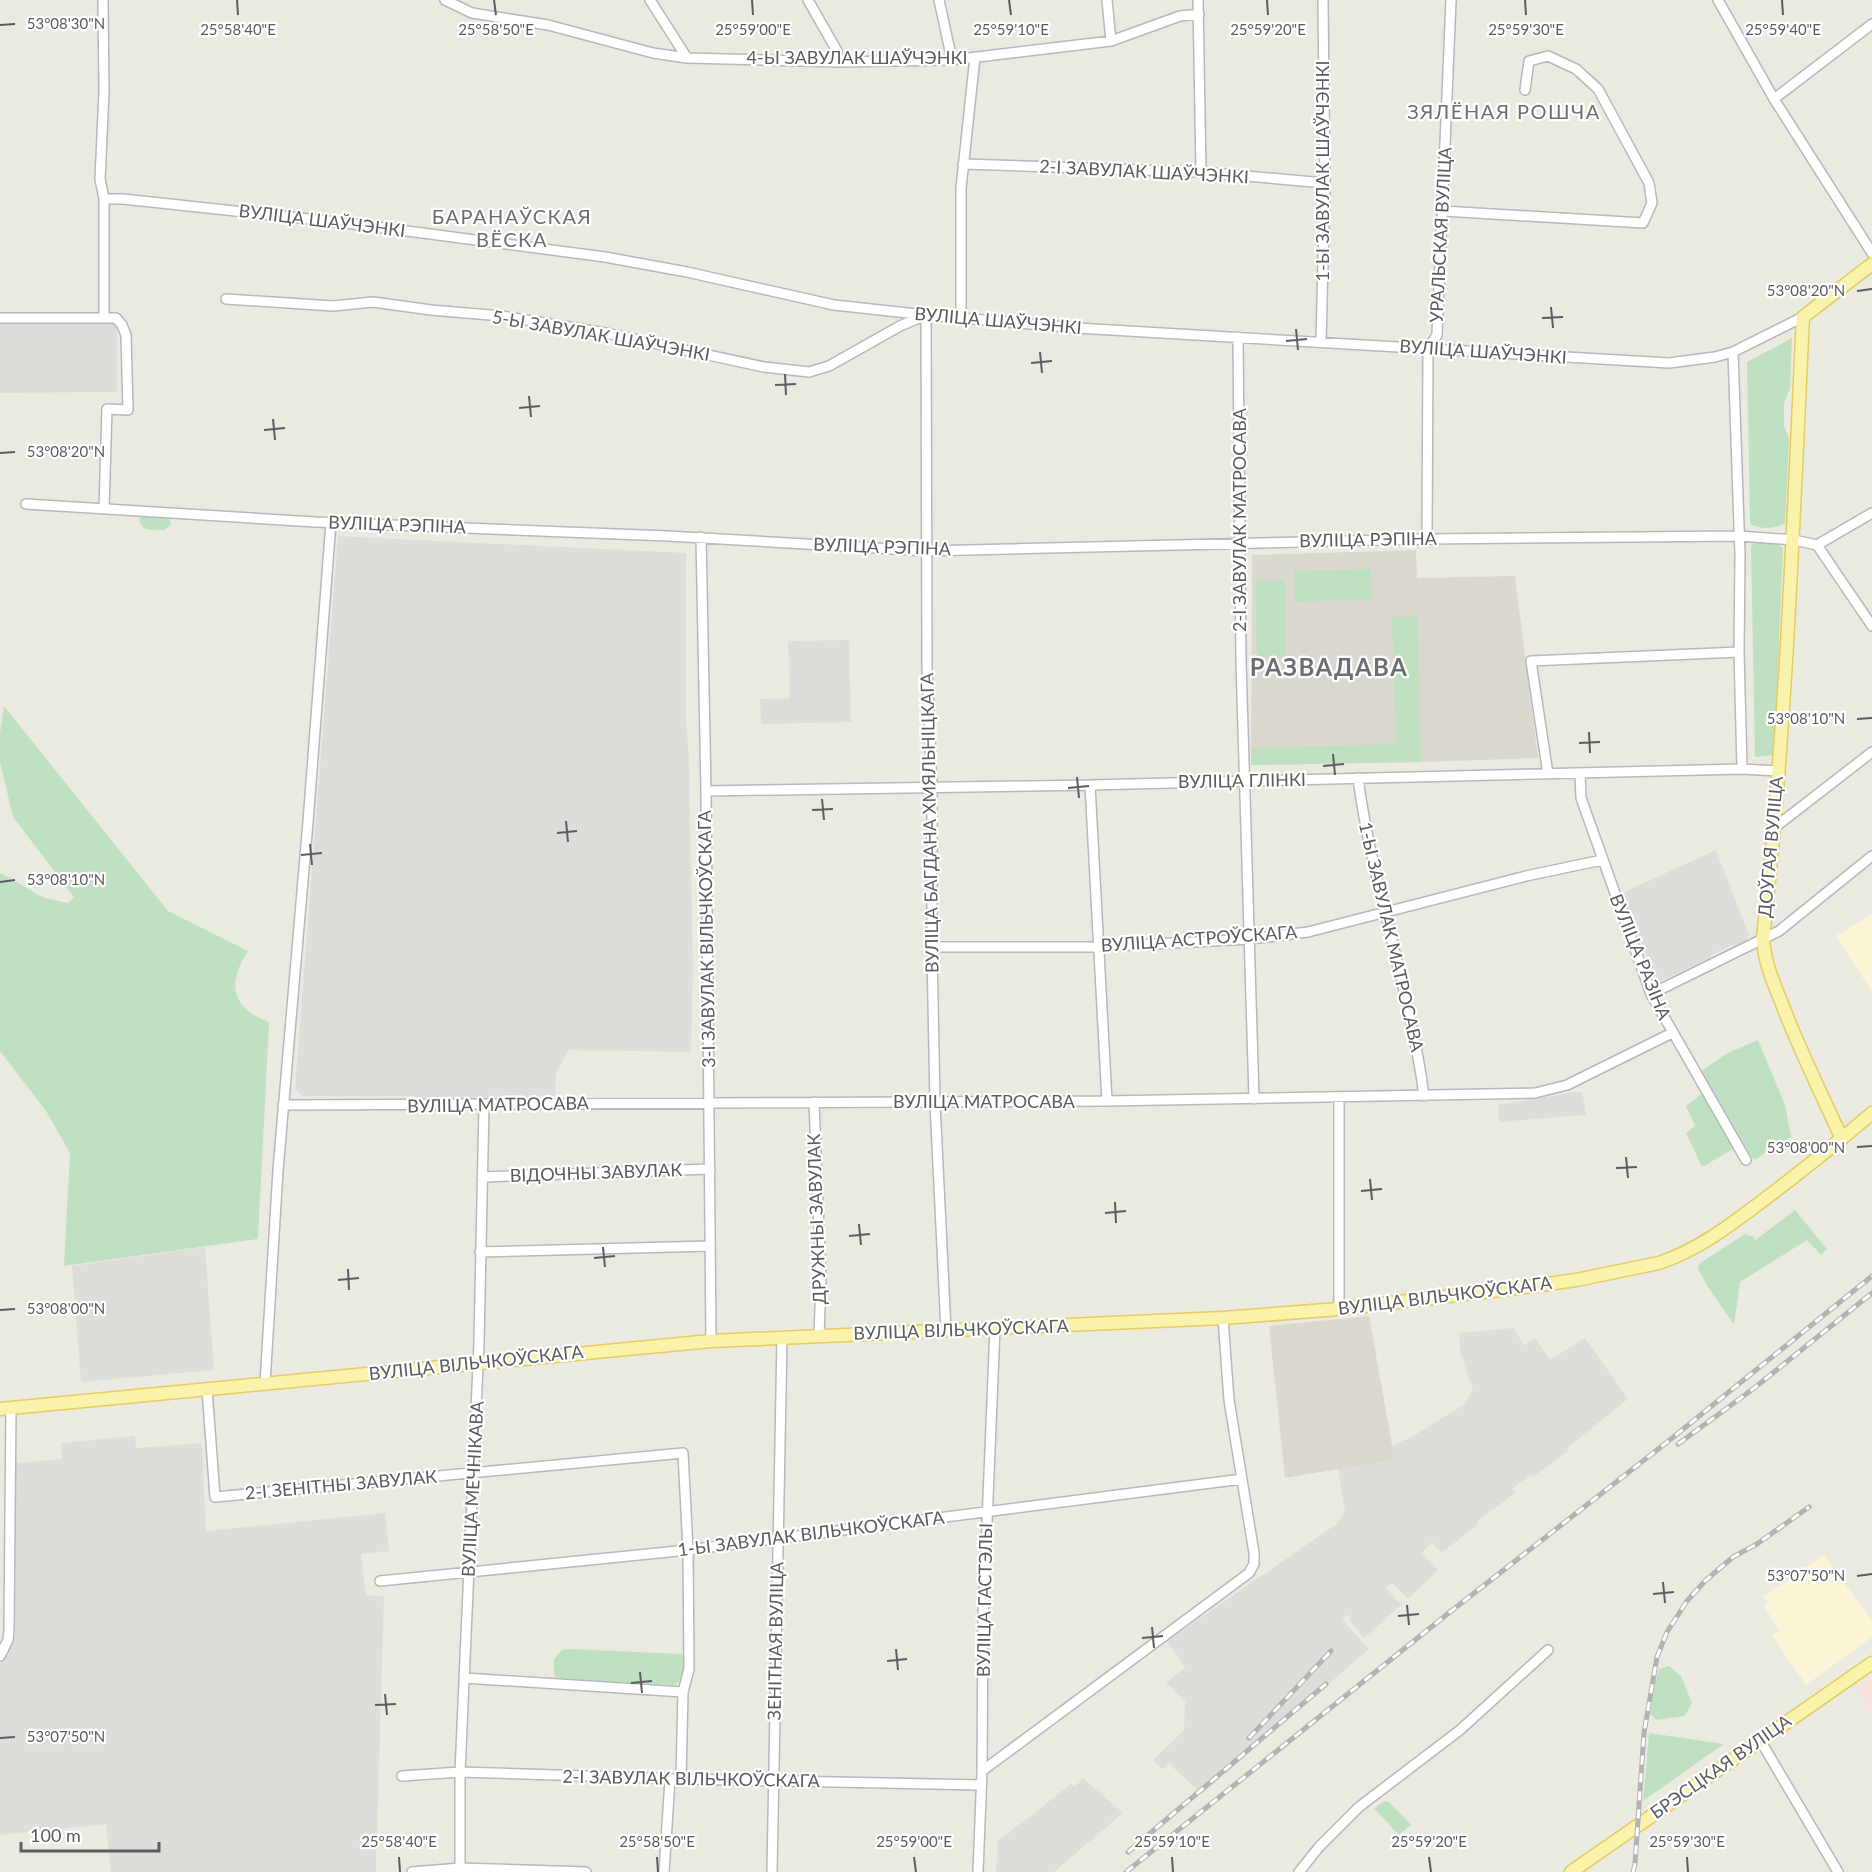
<svg xmlns="http://www.w3.org/2000/svg" width="1872" height="1872" font-family="Lato,sans-serif">
	<style>
		.commercial { fill: #faf5d7 }
		.industrial { fill: #dfddd9 }
		.education { fill: #dbd9cf }
		.medical { fill: #f8e2dd }
		.green { fill: #bfe1c2 }
		.lines { fill: none; stroke-linecap: round; stroke-linejoin: round }
		.minor-casing { stroke: #b7b8bd; stroke-width: 12 }
		.major-casing { stroke: #e5cb61; stroke-width: 15 }
		.minor { stroke: #fff; stroke-width: 9 }
		.major { stroke: #f8f2aa; stroke-width: 12 }
		.rail-casing { stroke: #b2b3b3; stroke-width: 5 }
		.rail { stroke: #fff; stroke-width: 3; stroke-dasharray: 9; stroke-linecap: butt }
		.ticks { fill: none; stroke: #5a5c61; stroke-width: 2 }
		.labels { text-anchor: middle; stroke-width: 4.5; stroke-linejoin: round; paint-order: stroke }
		.street-label { font-size: 18px; fill: #5a5c61; stroke: #fff }
		.neighbourhood-label { font-size: 20px; letter-spacing: 1.5px; fill: #6b6e73; stroke: #fff }
		.district-label { font-size: 24px; font-weight: bold; letter-spacing: 1.5px; fill: #6b6e73; stroke: #fff }
		.ticks-label { font-size: 15px; text-anchor: middle; fill: #5a5c61; stroke: #fff; stroke-width: 4.5; stroke-linejoin: round; paint-order: stroke }
	</style>
	<rect width="100%" height="100%" fill="#ebeae1"/>
	<path class="commercial" d="M 1872,914 L 1872,992 L 1836,936 Z
		M 1824,1555 L 1872,1620 L 1872,1637 L 1806,1685 L 1772,1636 L 1779,1630 L 1764,1606 L 1768,1603 L 1763,1597 Z"/>
	<path class="industrial" d="M 0,323 L 117,323 L 117,392 L 0,393 Z
		M 338,536 L 686,553 L 686,721 L 689,759 L 693,970 L 691,1052 L 569,1050 L 556,1073 L 555,1097 L 415,1100 L 415,1096 L 302,1096 L 295,1088 Z
		M 849,640 L 851,722 L 761,724 L 760,699 L 790,698 L 788,641 Z
		M 1716,850 L 1749,935 L 1745,942 L 1734,947 L 1732,945 L 1711,955 L 1709,959 L 1658,982 L 1624,902 L 1622,893 Z
		M 1575,1092 L 1582,1092 L 1586,1115 L 1499,1122 L 1498,1105 Z
		M 205,1247 L 214,1370 L 81,1382 L 72,1266 Z
		M 1514,1328 L 1524,1345 L 1535,1338 L 1550,1360 L 1585,1338 L 1628,1399 L 1567,1448 L 1568,1451 L 1533,1477 L 1530,1474 L 1513,1489 L 1515,1493 L 1477,1522 L 1478,1525 L 1441,1553 L 1432,1542 L 1422,1553 L 1438,1570 L 1408,1599 L 1392,1583 L 1386,1588 L 1401,1605 L 1364,1638 L 1349,1620 L 1352,1617 L 1345,1615 L 1342,1619 L 1369,1649 L 1202,1794 L 1168,1763 L 1162,1769 L 1153,1760 L 1184,1730 L 1185,1701 L 1166,1683 L 1185,1667 L 1167,1641 L 1338,1523 L 1345,1511 L 1338,1469 L 1392,1460 L 1392,1445 L 1410,1438 L 1463,1405 L 1473,1390 L 1460,1352 L 1459,1333 Z
		M 135,1436 L 136,1448 L 202,1443 L 206,1531 L 385,1513 L 389,1551 L 361,1554 L 366,1595 L 384,1596 L 376,1872 L 111,1872 L 106,1824 L 0,1835 L 0,1664 L 15,1637 L 16,1463 L 62,1459 L 61,1443 Z
		M 1083,1778 L 1123,1813 L 1054,1872 L 996,1872 L 998,1841 L 1071,1784 L 1075,1787 Z"/>
	<path class="education" d="M 1416,550 L 1417,578 L 1515,576 L 1538,758 L 1421,762 L 1251,765 L 1252,555 Z
		M 1369,1316 L 1392,1445 L 1393,1460 L 1285,1478 L 1269,1326 Z"/>
	<path class="medical" d="M 1872,1679 L 1872,1711 L 1857,1689 Z"/>
	<path class="green" d="M 1792,338 L 1790,389 L 1784,403 L 1784,425 L 1789,439 L 1785,523 C 1774,529 1762,530 1750,524 L 1747,362 Z
		M 144,513 L 169,517 L 171,525 L 164,530 C 154,530 141,532 139,520 Z
		M 1755,543 L 1778,544 L 1783,548 L 1774,755 L 1755,757 L 1751,546 Z
		M 1371,569 L 1372,599 L 1295,602 L 1294,571 Z
		M 1285,580 L 1286,657 L 1257,657 L 1255,581 Z
		M 1418,616 L 1421,762 L 1251,765 L 1251,748 L 1396,744 L 1392,617 Z
		M 4,706 L 168,911 L 248,951 C 226,984 232,1009 269,1022 L 258,1239 L 64,1266 L 70,1153 L 46,1111 L 0,1051 L 0,873 L 44,898 L 68,903 L 74,897 L 13,817 L 0,762 L 0,733 Z
		M 1758,1040 L 1785,1105 L 1791,1137 L 1754,1160 L 1742,1144 L 1702,1167 L 1686,1133 L 1695,1126 L 1686,1106 L 1709,1088 L 1700,1072 L 1726,1054 Z
		M 1795,1210 L 1827,1249 L 1821,1255 L 1807,1240 L 1740,1282 L 1734,1325 L 1708,1287 L 1698,1269 L 1700,1263 L 1745,1234 L 1754,1237 L 1754,1241 Z
		M 571,1649 L 682,1654 C 687,1665 684,1678 675,1685 L 559,1679 L 554,1676 L 554,1659 L 562,1650 Z
		M 1669,1666 L 1681,1676 L 1692,1703 L 1685,1716 L 1657,1720 L 1650,1714 L 1655,1682 L 1659,1669 Z
		M 1649,1733 L 1724,1744 L 1643,1801 Z
		M 1385,1801 L 1389,1802 L 1411,1825 L 1399,1835 L 1374,1808 Z"/>
	<g class="lines">
		<g class="minor-casing">
			<path id="minor" d="M 445,0 L 472,13 L 548,25 L 653,53 L 687,58
				M 650,0 L 687,58 L 838,62 L 952,60 L 1111,41 L 1180,16 L 1199,14
				M 808,0 L 837,51 L 838,62
				M 939,0 L 952,60
				M 1107,0 L 1111,41
				M 1198,0 L 1201,172
				M 1718,0 L 1774,99 L 1872,253
				M 1774,99 L 1872,24
				M 963,164 L 1201,172 L 1325,183
				M 104,199 L 123,199 L 346,223 L 605,257 L 687,272 L 834,305 L 926,315 L 1077,328 L 1669,363 L 1715,357 L 1733,352 L 1803,317
				M 1443,211 L 1643,223 L 1652,203 L 1649,183 L 1598,89 L 1576,69 L 1548,56 L 1529,61 L 1525,90
				M 226,299 L 333,306 L 373,302 L 431,310 L 502,316 L 606,333 L 764,367 L 809,372 L 829,366 L 900,326 L 926,315 L 927,666 L 932,787 L 932,951 L 935,1103 L 946,1330
				M 0,318 L 104,318 L 104,199 L 100,179 L 104,92 L 103,0
				M 104,318 L 116,318 L 122,325 L 126,335 L 128,410 L 107,409 L 104,508
				M 961,318 L 961,188 L 975,57
				M 1238,337 L 1241,661 L 1254,1099
				M 1321,342 L 1325,183 L 1323,0
				M 1733,352 L 1740,554 L 1739,652 L 1742,769
				M 26,504 L 315,522 L 668,536 L 927,551 L 1427,539 L 1739,536 L 1794,540 L 1817,545 L 1872,626
				M 701,537 L 706,791 L 711,1341
				M 1427,539 L 1428,349 L 1437,335 L 1451,0
				M 1817,545 L 1872,513
				M 1580,773 L 1581,798 L 1651,994 L 1746,1160
				M 1548,774 L 1531,661 L 1739,652
				M 1358,778 C 1372,885 1410,988 1424,1096
				M 1090,785 L 1107,1101
				M 706,791 L 1090,785 L 1742,769 L 1778,771
				M 1774,828 L 1872,752
				M 932,947 L 1097,947 L 1250,939 L 1308,932 L 1526,876 L 1602,860
				M 1651,994 L 1779,931 L 1872,856
				M 814,1102 L 821,1279 L 819,1336
				M 283,1105 L 1107,1101 L 1535,1093 L 1567,1085 L 1672,1033
				M 482,1177 L 710,1169
				M 480,1252 L 710,1246
				M 1339,1309 L 1339,1097
				M 265,1384 L 278,1170 L 308,822 L 331,522
				M 207,1389 L 215,1497 L 683,1453 L 688,1550 L 689,1669 L 683,1692 L 681,1779
				M 380,1581 L 688,1550 L 1242,1479
				M 0,1656 L 8,1640 L 9,1630 L 11,1407
				M 464,1678 L 683,1692
				M 1760,1740 L 1838,1872
				M 982,1771 L 1249,1573 L 1254,1564 L 1254,1553 L 1229,1400 L 1223,1318
				M 402,1776 L 460,1772 L 681,1779 L 981,1785
				M 412,1872 L 460,1868 L 586,1872
				M 460,1872 L 460,1772 L 479,1342 L 484,1105
				M 664,1872 L 670,1779
				M 772,1872 L 782,1337
				M 978,1872 L 982,1771 L 983,1620 L 995,1328
				M 1299,1872 L 1319,1847 L 1359,1807 L 1460,1730 L 1548,1650"/>
		</g>
		<g class="major-casing">
			<path id="major" d="M 1842,1139 C 1822,1095 1801,1053 1784,1009 C 1775,986 1764,963 1763,938 C 1786,732 1793,525 1803,317 L 1872,264
				M 0,1409 L 711,1341 L 1223,1318 L 1339,1309 L 1526,1287 L 1576,1280 L 1659,1263 C 1698,1250 1729,1226 1761,1202 C 1799,1173 1836,1144 1872,1113
				M 1571,1872 L 1872,1663"/>
		</g>
		<use href="#minor" class="minor"/>
		<use href="#major" class="major"/>
		<g class="rail-casing">
			<path id="rail" d="M 1678,1444 L 1753,1389 L 1872,1293
				M 1249,1738 L 1331,1651
				M 1128,1852 L 1326,1684
				M 1126,1872 L 1450,1612 L 1666,1443 L 1872,1276
				M 1633,1872 L 1635,1864 L 1644,1733 L 1657,1657 L 1667,1632 L 1687,1601 L 1705,1581 L 1733,1557 L 1757,1544 L 1809,1507"/>
		</g>
		<use href="#rail" class="rail"/>
	</g>
	<path class="ticks" d="M 237,0 L 238,15M 494,0 L 496,15M 752,0 L 753,15M 1009,0 L 1011,15M 1267,0 L 1268,15M 1525,0 L 1526,15M 1782,0 L 1783,15M 0,25 L 15,24M 1857,291 L 1872,289M 1551,307 L 1553,328M 1542,318 L 1563,317M 1296,329 L 1298,350M 1286,341 L 1307,339M 1040,352 L 1042,373M 1031,363 L 1052,361M 785,374 L 786,395M 775,385 L 796,384M 529,396 L 531,417M 519,408 L 540,406M 273,419 L 275,440M 264,430 L 285,428M 0,453 L 15,452M 1857,719 L 1872,718M 1589,732 L 1590,753M 1579,743 L 1600,742M 1333,754 L 1335,775M 1323,766 L 1344,764M 1077,777 L 1079,798M 1068,788 L 1089,786M 822,799 L 824,820M 812,810 L 833,809M 566,821 L 568,842M 557,833 L 577,831M 310,844 L 312,865M 301,855 L 322,853M 0,882 L 15,880M 1857,1147 L 1872,1146M 1626,1157 L 1628,1178M 1616,1168 L 1637,1167M 1370,1179 L 1372,1200M 1361,1191 L 1382,1189M 1115,1202 L 1116,1223M 1105,1213 L 1126,1211M 859,1224 L 861,1245M 849,1236 L 870,1234M 603,1247 L 605,1267M 594,1258 L 615,1256M 348,1269 L 349,1290M 338,1280 L 359,1278M 0,1310 L 15,1309M 1857,1576 L 1872,1574M 1663,1582 L 1665,1603M 1653,1594 L 1674,1592M 1407,1605 L 1409,1625M 1398,1616 L 1419,1614M 1152,1627 L 1154,1648M 1142,1638 L 1163,1636M 896,1649 L 898,1670M 887,1661 L 907,1659M 640,1672 L 642,1693M 631,1683 L 652,1681M 385,1694 L 387,1715M 375,1705 L 396,1704M 0,1738 L 15,1737M 399,1857 L 400,1872M 657,1857 L 658,1872M 914,1857 L 916,1872M 1172,1857 L 1173,1872M 1429,1857 L 1431,1872M 1687,1857 L 1688,1872"/>
	<g class="labels">
		<g class="street-label">
			<text x="857" y="64">4-Ы ЗАВУЛАК ШАЎЧЭНКІ</text>
			<text transform="translate(1323 171) rotate(-90)" y="6">1-Ы ЗАВУЛАК ШАЎЧЭНКІ</text>
			<text transform="translate(1144 172) rotate(3)" y="6">2-І ЗАВУЛАК ШАЎЧЭНКІ</text>
			<text transform="translate(322 221) rotate(7)" y="6">ВУЛІЦА ШАЎЧЭНКІ</text>
			<text transform="translate(1441 235) rotate(-87)" y="6">УРАЛЬСКАЯ ВУЛІЦА</text>
			<text transform="translate(998 321) rotate(5)" y="6">ВУЛІЦА ШАЎЧЭНКІ</text>
			<text transform="translate(601 336) rotate(10)" y="6">5-Ы ЗАВУЛАК ШАЎЧЭНКІ</text>
			<text transform="translate(1483 352) rotate(4)" y="6">ВУЛІЦА ШАЎЧЭНКІ</text>
			<text transform="translate(1240 520) rotate(-90)" y="6">2-І ЗАВУЛАК МАТРОСАВА</text>
			<text transform="translate(397 525) rotate(2)" y="6">ВУЛІЦА РЭПІНА</text>
			<text transform="translate(1368 540) rotate(-1)" y="6">ВУЛІЦА РЭПІНА</text>
			<text transform="translate(882 547) rotate(2)" y="6">ВУЛІЦА РЭПІНА</text>
			<text transform="translate(1242 781) rotate(-1)" y="6">ВУЛІЦА ГЛІНКІ</text>
			<text transform="translate(930 823) rotate(-91)" y="6">ВУЛІЦА БАГДАНА ХМЯЛЬНІЦКАГА</text>
			<text transform="translate(1771 847) rotate(-85)" y="6">ДОЎГАЯ ВУЛІЦА</text>
			<text transform="translate(1391 937) rotate(77)" y="6">1-Ы ЗАВУЛАК МАТРОСАВА</text>
			<text transform="translate(707 939) rotate(-91)" y="6">3-І ЗАВУЛАК ВІЛЬЧКОЎСКАГА</text>
			<text transform="translate(1199 939) rotate(-4)" y="6">ВУЛІЦА АСТРОЎСКАГА</text>
			<text transform="translate(1640 957) rotate(68)" y="6">ВУЛІЦА РАЗІНА</text>
			<text x="984" y="1108">ВУЛІЦА МАТРОСАВА</text>
			<text transform="translate(498 1105) rotate(-1)" y="6">ВУЛІЦА МАТРОСАВА</text>
			<text transform="translate(596 1173) rotate(-2)" y="6">ВІДОЧНЫ ЗАВУЛАК</text>
			<text transform="translate(817 1219) rotate(-92)" y="6">ДРУЖНЫ ЗАВУЛАК</text>
			<text transform="translate(1445 1296) rotate(-7)" y="6">ВУЛІЦА ВІЛЬЧКОЎСКАГА</text>
			<text transform="translate(961 1330) rotate(-2)" y="6">ВУЛІЦА ВІЛЬЧКОЎСКАГА</text>
			<text transform="translate(476 1363) rotate(-6)" y="6">ВУЛІЦА ВІЛЬЧКОЎСКАГА</text>
			<text transform="translate(341 1485) rotate(-5)" y="6">2-І ЗЕНІТНЫ ЗАВУЛАК</text>
			<text transform="translate(473 1489) rotate(-87)" y="6">ВУЛІЦА МЕЧНІКАВА</text>
			<text transform="translate(811 1534) rotate(-7)" y="6">1-Ы ЗАВУЛАК ВІЛЬЧКОЎСКАГА</text>
			<text transform="translate(985 1600) rotate(-89)" y="6">ВУЛІЦА ГАСТЭЛЫ</text>
			<text transform="translate(776 1641) rotate(-89)" y="6">ЗЕНІТНАЯ ВУЛІЦА</text>
			<text transform="translate(1721 1767) rotate(-35)" y="6">БРЭСЦКАЯ ВУЛІЦА</text>
			<text transform="translate(691 1779) rotate(1)" y="6">2-І ЗАВУЛАК ВІЛЬЧКОЎСКАГА</text>
		</g>
		<g class="neighbourhood-label">
			<text x="1504" y="119">ЗЯЛЁНАЯ РОШЧА</text>
			<text x="512" y="224">БАРАНАЎСКАЯ<tspan x="512" dy="23">ВЁСКА</tspan></text>
		</g>
		<g class="district-label">
			<text x="1329" y="676">РАЗВАДАВА</text>
		</g>
	</g>
	<g class="ticks-label">
		<text x="66" y="29">53°08'30"N</text>
		<text x="238" y="35">25°58'40"E</text>
		<text x="496" y="35">25°58'50"E</text>
		<text x="753" y="35">25°59'00"E</text>
		<text x="1011" y="35">25°59'10"E</text>
		<text x="1268" y="35">25°59'20"E</text>
		<text x="1526" y="35">25°59'30"E</text>
		<text x="1783" y="35">25°59'40"E</text>
		<text x="1806" y="296">53°08'20"N</text>
		<text x="66" y="457">53°08'20"N</text>
		<text x="1806" y="724">53°08'10"N</text>
		<text x="66" y="885">53°08'10"N</text>
		<text x="1806" y="1153">53°08'00"N</text>
		<text x="66" y="1314">53°08'00"N</text>
		<text x="1806" y="1581">53°07'50"N</text>
		<text x="66" y="1742">53°07'50"N</text>
		<text x="399" y="1847">25°58'40"E</text>
		<text x="657" y="1847">25°58'50"E</text>
		<text x="914" y="1847">25°59'00"E</text>
		<text x="1172" y="1847">25°59'10"E</text>
		<text x="1429" y="1847">25°59'20"E</text>
		<text x="1687" y="1847">25°59'30"E</text>
	</g>
	<path d="M21 1842v9h138v-9" fill="none" stroke="#5a5c61" stroke-width="3"/>
	<text x="30" y="1842" font-size="18" fill="#5a5c61" stroke="#ffffff" stroke-width="4.5" paint-order="stroke">100 m</text>
</svg>
